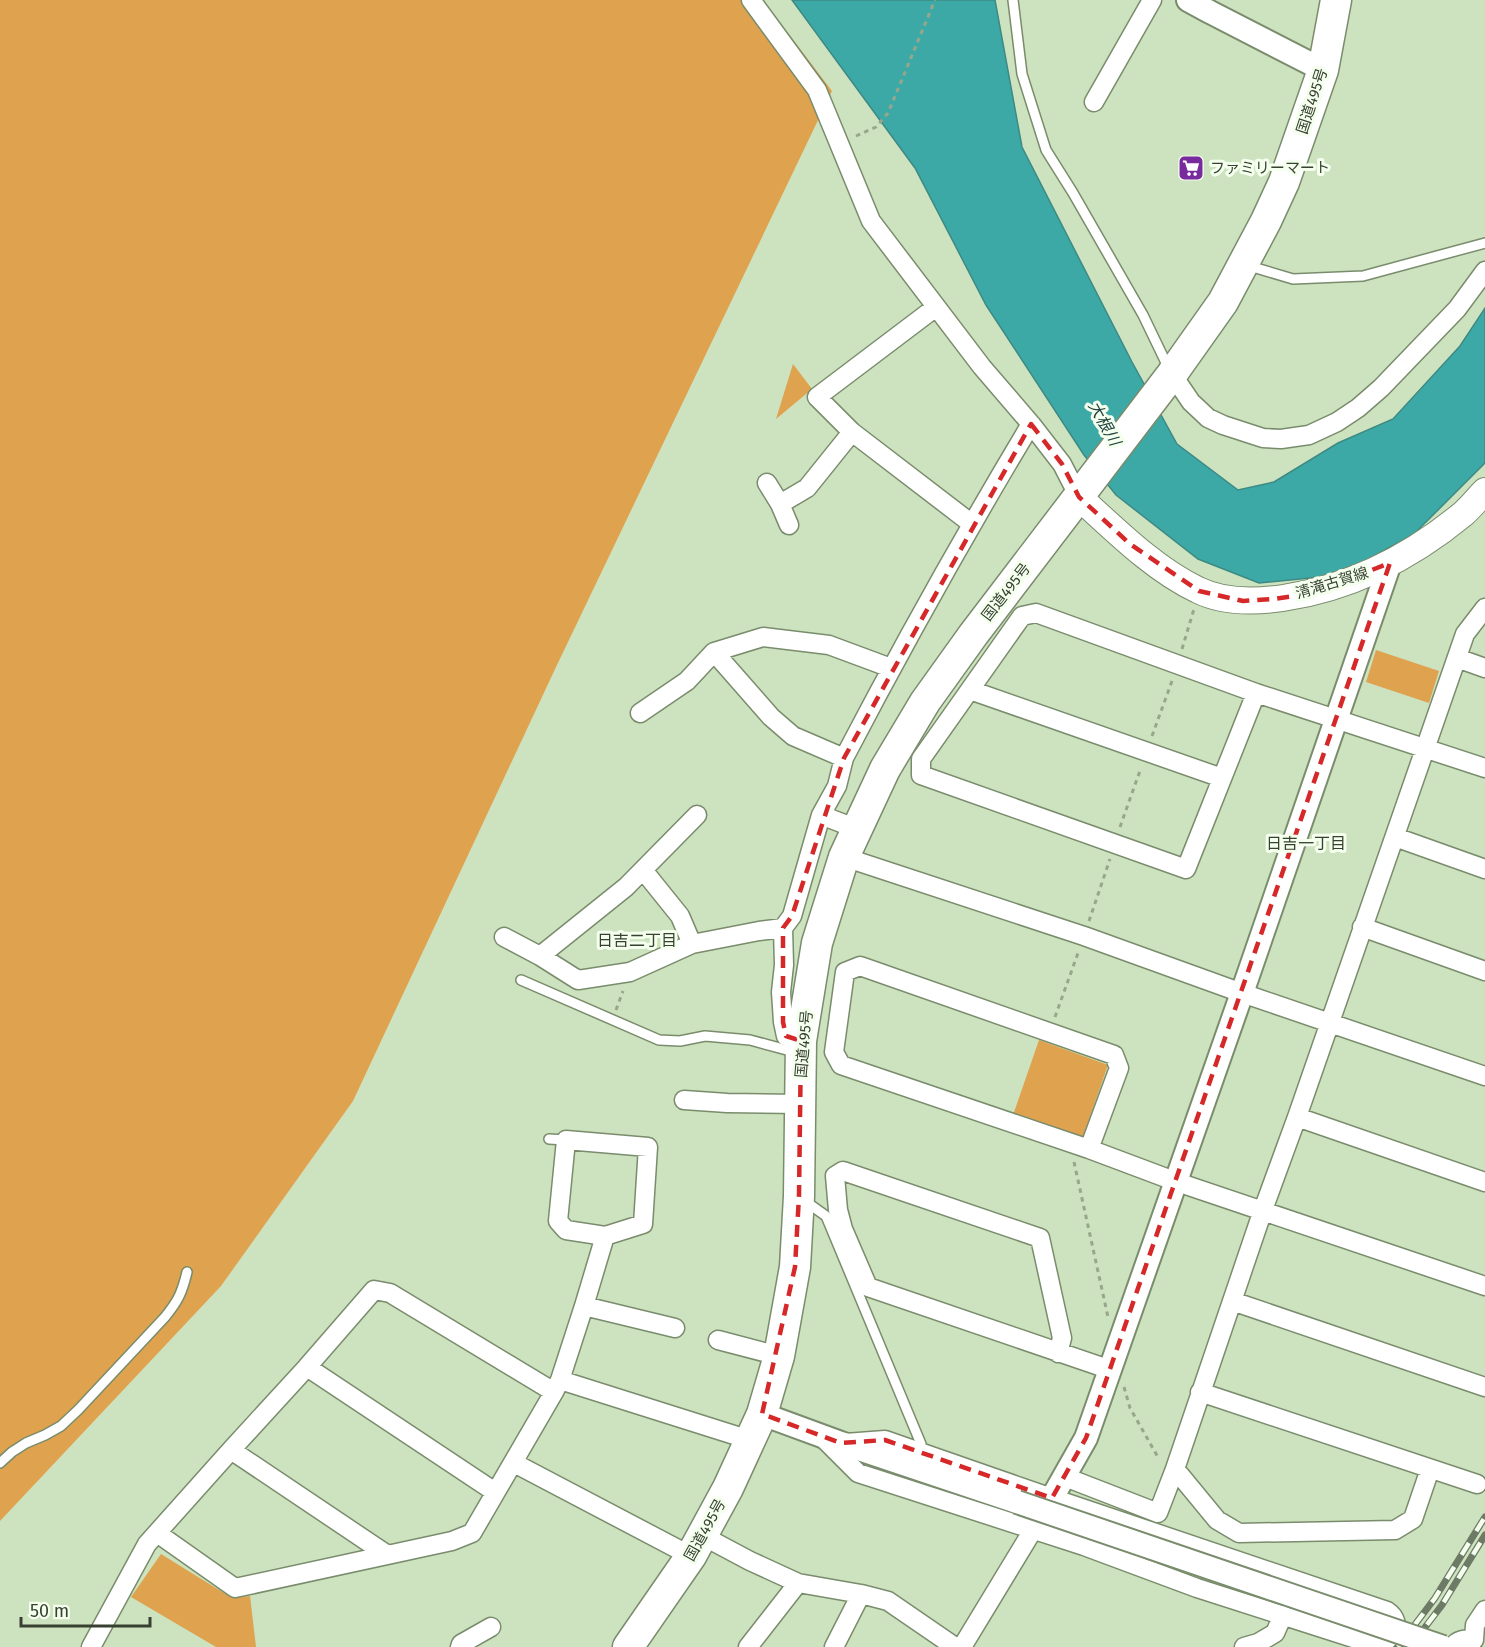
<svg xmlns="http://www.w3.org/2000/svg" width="1485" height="1647" font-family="'Fira Sans','Noto Sans JP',sans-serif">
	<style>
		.green { fill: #dfa24e }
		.water { fill: #3da9a6; stroke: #3c8a83; stroke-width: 1.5 }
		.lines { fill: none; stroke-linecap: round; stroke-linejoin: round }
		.service-casing { stroke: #798c6c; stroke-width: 12 }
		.minor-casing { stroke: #798c6c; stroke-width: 21 }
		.tertiary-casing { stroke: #798c6c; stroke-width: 26 }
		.secondary-casing { stroke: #798c6c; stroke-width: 28 }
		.trunk-casing { stroke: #798c6c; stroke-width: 33 }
		.path { stroke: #96a78b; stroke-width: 3; stroke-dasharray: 4.5 4.5; stroke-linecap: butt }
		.service { stroke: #fff; stroke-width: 9 }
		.minor { stroke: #fff; stroke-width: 18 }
		.tertiary { stroke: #fff; stroke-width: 22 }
		.secondary { stroke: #fff; stroke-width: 26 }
		.trunk { stroke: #fff; stroke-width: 30 }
		.rail-casing { stroke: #6d7a65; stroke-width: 7 }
		.rail { stroke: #f4ffed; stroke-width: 4.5; stroke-dasharray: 14; stroke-linecap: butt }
		.tertiary-bridge-casing { stroke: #798c6c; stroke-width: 26; stroke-linecap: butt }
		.tertiary-bridge { stroke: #fff; stroke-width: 22 }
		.marked { fill: none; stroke: #d62828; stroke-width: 4.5; stroke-dasharray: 12 8; stroke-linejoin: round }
		.labels { text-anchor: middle; stroke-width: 6; stroke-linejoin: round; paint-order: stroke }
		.street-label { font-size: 15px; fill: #384032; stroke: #f4ffed }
		.poi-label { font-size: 15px; fill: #384032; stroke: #f4ffed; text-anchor: start }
		.water-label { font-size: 16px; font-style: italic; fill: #204140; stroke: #f4ffed }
		.neighbourhood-label { font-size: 16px; fill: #384032; stroke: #f4ffed }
	</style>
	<rect width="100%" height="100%" fill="#cde2bf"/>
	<path class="green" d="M 0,0 L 763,0 L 832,91 L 556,667 L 353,1101 L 221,1286 L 0,1521 Z
		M 793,364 L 812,389 L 776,419 Z
		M 1376,650 L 1439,671 L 1429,703 L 1366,682 Z
		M 1039,1040 L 1108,1065 L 1081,1142 L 1012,1118 Z
		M 161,1554 L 232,1598 L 250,1596 L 256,1647 L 216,1647 L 131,1597 Z"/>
	<path class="water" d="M 792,0 L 995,0 L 1022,147 L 1132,362 L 1177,444 L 1238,490 L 1274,482 L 1338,443 L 1393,419 L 1460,346 L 1485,308 L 1485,463 L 1414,534 L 1340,575 L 1259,583 L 1198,559 L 1116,495 L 1084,455 L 986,305 L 915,168 Z"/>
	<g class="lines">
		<g class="service-casing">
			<path id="service" d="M 1013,0 L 1022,74 L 1046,150 L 1073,193 L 1143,315 L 1169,369
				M 1246,265 L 1293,279 L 1363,276 L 1485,243
				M 521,980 L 659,1040 L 680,1041 L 705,1036 L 750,1040 L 798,1053
				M 549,1139 L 566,1140
				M 805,1201 L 826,1216 L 921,1444 L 921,1452
				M 0,1463 L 12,1452 L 26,1443 L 45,1435 L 61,1426 L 78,1410 L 165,1317 C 178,1301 182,1293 187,1272"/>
		</g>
		<g class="minor-casing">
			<path id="minor" d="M 751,0 L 817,90 L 871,221 L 982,367 L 1031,424 L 1062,464 L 1079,497
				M 1094,102 L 1152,0
				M 936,307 L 817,397 L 852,432 L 972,524
				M 1172,374 L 1191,402 L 1208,418 L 1223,425 L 1263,438 L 1281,439 L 1309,435 L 1337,422 L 1358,408 L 1381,388 L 1457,309 L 1485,271
				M 767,483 L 780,504 L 789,525
				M 780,504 L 807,488 L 852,432
				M 1036,613 L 1256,693 L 1186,869 L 921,775 L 921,759 L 1022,616 Z
				M 1457,658 L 1485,668
				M 891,668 L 829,645 L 763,637 L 714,652 L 771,717 L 793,736 L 844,758 C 903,645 965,534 1031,424
				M 970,690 L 1222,778
				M 1256,693 L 1485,768
				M 640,713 L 687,681 L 714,652
				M 821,815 L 857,829
				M 1395,837 L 1485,869
				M 844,857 L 1084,936 L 1242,993 L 1485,1076
				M 1362,927 L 1485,971
				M 504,937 L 540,956 L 626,887 L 697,815
				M 692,944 L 759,931 L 783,928
				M 540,956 L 578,980 L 630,972 L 692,944 L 680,916 L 643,870
				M 801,1041 L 786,1036 L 783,1022 L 781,992 L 784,965 L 783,928 L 792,916 L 821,815 L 837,786 L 844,758
				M 684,1100 L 727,1103 L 799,1104
				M 1297,1117 L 1485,1182
				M 1089,1149 L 1119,1068 L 1114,1055 L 860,966 L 845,972 L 834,1052 L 841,1065 L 1089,1149 L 1177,1182 L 1485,1286
				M 1232,1301 L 1485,1387
				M 584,1306 L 605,1236 L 643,1224 L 648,1147 L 566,1140 L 558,1221 L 566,1230 L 605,1236
				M 718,1340 L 779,1356
				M 1058,1353 L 1062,1338 L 1040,1238 L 843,1171 L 835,1176 L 838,1210 L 843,1229 L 868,1287 L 1111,1370
				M 307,1367 L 495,1492
				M 560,1380 L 750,1440
				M 1200,1392 L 1477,1484
				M 823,1438 L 858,1473 L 1084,1546 L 1197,1588 L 1372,1644 C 1391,1645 1406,1624 1387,1611 L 1052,1498 L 885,1440 L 845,1443
				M 231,1450 L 386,1554
				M 514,1463 L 691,1556
				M 1175,1469 L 1217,1520 L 1239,1533 L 1395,1530 L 1413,1519 L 1430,1469
				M 1065,1477 L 1158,1513 L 1175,1469 L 1263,1210 L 1297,1117 L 1465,634 L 1485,608
				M 157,1533 L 235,1588 L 452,1541 L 472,1533 L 554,1392 L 560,1380 L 584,1306 L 675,1328
				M 703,1536 L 750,1561 L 798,1583 L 861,1594 L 888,1601 L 955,1647
				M 91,1647 L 147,1544 L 231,1450 L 307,1367 L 374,1290 L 390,1293 L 554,1392
				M 460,1647 L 461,1644 L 491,1627
				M 748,1647 L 798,1583
				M 834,1647 L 861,1594
				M 962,1647 L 1039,1520
				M 1244,1647 L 1258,1643 L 1275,1633 L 1283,1615
				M 1453,1647 C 1457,1639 1465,1639 1474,1640 L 1475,1625 L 1485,1610"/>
		</g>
		<g class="tertiary-casing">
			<path id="tertiary" d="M 1188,0 L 1210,12 L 1323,70
				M 762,1414 L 841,1443 L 1017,1502
				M 1052,1498 L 1086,1438 L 1242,993 L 1390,563"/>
		</g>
		<g class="secondary-casing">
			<path id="secondary" d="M 1079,497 C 1114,529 1155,570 1198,590 C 1224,603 1255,602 1283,598 C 1350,588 1411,557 1463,514 C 1471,507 1478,498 1485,491"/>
		</g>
		<g class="trunk-casing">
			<path id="trunk" d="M 628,1647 L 691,1556 L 728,1488 L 762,1414 L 779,1356 L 795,1267 L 799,1196 L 801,1041 L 817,943 L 844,857 L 885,769 L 925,702 L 973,635 L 1172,374 L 1223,302 L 1266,221 L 1284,182 L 1323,70 L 1336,0"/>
		</g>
		<path class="path" d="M 856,136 L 876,127 L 888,113 L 935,0
			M 1182,649 L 1194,609
			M 1152,736 L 1172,681
			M 1120,827 L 1141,768
			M 1089,921 L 1110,859
			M 616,1010 L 623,991
			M 1055,1017 L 1078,953
			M 1074,1162 L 1108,1317
			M 1124,1387 L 1130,1408 L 1159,1459"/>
		<use href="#service" class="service"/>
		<use href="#minor" class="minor"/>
		<use href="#tertiary" class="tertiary"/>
		<use href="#secondary" class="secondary"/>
		<use href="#trunk" class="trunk"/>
		<g class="rail-casing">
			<path id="rail" d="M 1398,1647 L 1435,1598 L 1485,1517
				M 1410,1647 L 1442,1605 L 1485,1535"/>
		</g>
		<use href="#rail" class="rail"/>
		<g class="tertiary-bridge-casing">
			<path id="tertiary-bridge" d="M 1017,1502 L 1443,1647"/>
		</g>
		<use href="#tertiary-bridge" class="tertiary-bridge"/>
	</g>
	<path class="marked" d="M 1031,424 L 1062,464 L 1079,497 L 1130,544 L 1199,591 L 1243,601 L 1273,599 L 1309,594 L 1390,563 L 1086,1438 L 1052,1498 L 885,1440 L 841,1443 L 762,1414 L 795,1267 L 799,1196 L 801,1041 L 786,1036 L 783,1022 L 783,928 L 792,916 L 844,758 Z"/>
	<defs>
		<g id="supermarket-square" transform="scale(1.35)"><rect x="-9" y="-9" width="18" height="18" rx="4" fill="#782b9d" stroke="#f4ffed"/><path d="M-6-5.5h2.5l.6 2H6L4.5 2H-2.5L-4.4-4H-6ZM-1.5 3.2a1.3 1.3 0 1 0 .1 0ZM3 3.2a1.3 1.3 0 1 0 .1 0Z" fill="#fff"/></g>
	</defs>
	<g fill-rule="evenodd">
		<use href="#supermarket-square" x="1191" y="168"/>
	</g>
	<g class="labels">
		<g class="street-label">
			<text transform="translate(1312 101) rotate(-72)" y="5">国道495号</text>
			<text transform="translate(1332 583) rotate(-17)" y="5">清滝古賀線</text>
			<text transform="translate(1006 592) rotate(-52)" y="5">国道495号</text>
			<text transform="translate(804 1044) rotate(-85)" y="5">国道495号</text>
			<text transform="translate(705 1530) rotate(-61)" y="5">国道495号</text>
		</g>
		<g class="poi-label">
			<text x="1210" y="173">ファミリーマート</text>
		</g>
		<g class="water-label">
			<text transform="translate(1105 423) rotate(61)" y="6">大根川</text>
		</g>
		<g class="neighbourhood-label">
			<text x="1306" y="849">日吉一丁目</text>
			<text x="637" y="946">日吉二丁目</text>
		</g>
	</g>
	<path d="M21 1617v9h129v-9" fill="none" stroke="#384032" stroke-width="3"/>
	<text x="30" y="1617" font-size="18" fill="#384032" stroke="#f4ffed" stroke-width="4.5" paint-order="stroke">50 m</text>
</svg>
